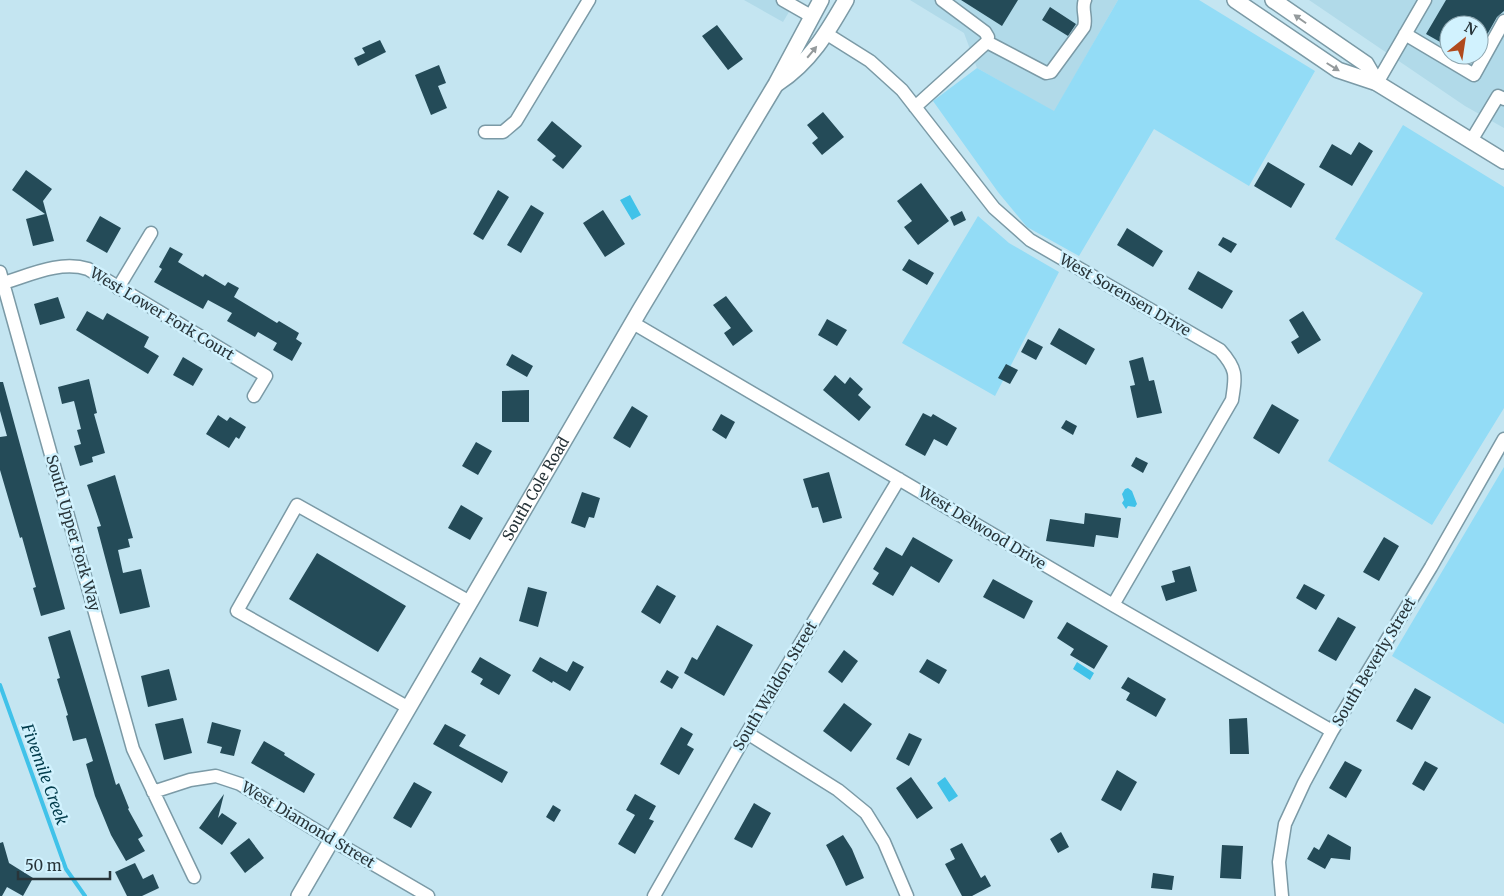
<svg xmlns="http://www.w3.org/2000/svg" width="1504" height="896" font-family="Merriweather,serif">
	<style>
		.built { fill: #b1dae9; fill-rule: evenodd }
		.green { fill: #93dcf6 }
		.water { fill: #40c2e9 }
		.lines { fill: none; stroke-linecap: round; stroke-linejoin: round }
		.stream { stroke: #40c2e9; stroke-width: 4 }
		.building { fill: #244b58 }
		.minor-casing { stroke: #7b9aa6; stroke-width: 15 }
		.major-casing { stroke: #7b9aa6; stroke-width: 18 }
		.minor { stroke: #fff; stroke-width: 12 }
		.major { stroke: #fff; stroke-width: 15 }
		.oneway { fill: #949a9c }
		.labels { text-anchor: middle; stroke-width: 5; stroke-linejoin: round; paint-order: stroke }
		.street-label { font-size: 15px; fill: #28353a; stroke: #d1f2fe }
		.water-label { font-size: 16px; font-style: italic; fill: #003b4b; stroke: #d1f2fe }
	</style>
	<rect width="100%" height="100%" fill="#c4e5f1"/>
	<path class="built" d="M 744,0 L 796,0 L 783,22 Z
		M 910,0 L 1118,0 L 1054,112 L 977,68 L 964,33 Z
		M 1309,0 L 1504,0 L 1504,128 L 1465,106 ZM 1449,25 L 1479,25 L 1479,55 L 1449,55 Z"/>
	<path class="green" d="M 1118,0 L 1199,0 L 1315,71 L 1249,186 L 1154,129 L 1079,256 L 1027,227 L 998,192 L 933,101 L 977,68 L 1054,111 Z
		M 1403,125 L 1504,187 L 1504,408 L 1432,525 L 1328,461 L 1423,293 L 1335,239 Z
		M 978,216 L 1009,243 L 1059,272 L 995,396 L 902,343 Z
		M 1504,467 L 1504,724 L 1392,656 Z"/>
	<path class="water" d="M 630,195 L 641,215 L 632,220 L 620,200 Z
		M 1128,488 L 1132,491 L 1137,504 L 1135,507 L 1128,506 L 1126,509 L 1122,503 L 1124,500 L 1122,494 L 1125,489 Z
		M 1077,662 L 1094,673 L 1090,680 L 1073,669 Z
		M 945,777 L 958,796 L 949,802 L 937,783 Z"/>
	<g class="lines">
		<path class="stream" d="M 0,685 L 66,869 L 85,896"/>
	</g>
	<path class="building" d="M 961,0 L 1018,0 L 1002,26 Z
		M 1446,0 L 1504,0 L 1504,11 L 1497,17 L 1479,49 L 1479,25 L 1449,25 L 1449,47 L 1426,34 Z
		M 1050,7 L 1076,24 L 1068,36 L 1042,20 Z
		M 717,25 L 743,59 L 728,70 L 702,36 Z
		M 380,40 L 386,52 L 358,66 L 354,58 L 365,53 L 362,48 Z
		M 439,65 L 446,83 L 438,86 L 447,108 L 431,115 L 415,75 Z
		M 823,112 L 844,137 L 822,155 L 812,143 L 818,138 L 807,125 Z
		M 552,121 L 582,146 L 563,169 L 552,160 L 556,156 L 537,140 Z
		M 1359,142 L 1373,151 L 1352,186 L 1319,167 L 1332,144 L 1351,155 Z
		M 1268,162 L 1305,184 L 1291,208 L 1254,186 Z
		M 26,170 L 52,189 L 43,201 L 54,241 L 33,246 L 26,219 L 45,214 L 12,190 Z
		M 921,183 L 949,221 L 918,245 L 904,227 L 912,221 L 897,201 Z
		M 498,190 L 509,197 L 483,240 L 473,234 Z
		M 531,205 L 544,213 L 521,253 L 507,245 Z
		M 603,210 L 625,244 L 605,257 L 583,223 Z
		M 962,211 L 966,220 L 954,226 L 950,217 Z
		M 100,216 L 121,228 L 107,253 L 86,241 Z
		M 1127,228 L 1163,251 L 1153,267 L 1117,245 Z
		M 1223,237 L 1237,244 L 1231,253 L 1218,245 Z
		M 170,247 L 183,254 L 178,262 L 203,277 L 205,274 L 225,286 L 228,282 L 239,288 L 234,297 L 277,323 L 279,321 L 299,333 L 296,339 L 302,343 L 292,361 L 273,350 L 277,343 L 258,332 L 255,337 L 227,321 L 232,313 L 208,300 L 203,309 L 154,282 L 162,269 L 159,267 Z
		M 909,259 L 934,273 L 927,285 L 902,270 Z
		M 1198,271 L 1233,291 L 1222,309 L 1188,289 Z
		M 726,296 L 753,331 L 733,346 L 724,333 L 731,328 L 713,305 Z
		M 58,297 L 65,318 L 40,325 L 34,304 Z
		M 87,311 L 103,320 L 107,313 L 149,337 L 144,347 L 159,356 L 148,374 L 76,330 Z
		M 1303,311 L 1321,340 L 1298,354 L 1291,342 L 1299,337 L 1289,320 Z
		M 827,319 L 847,330 L 837,346 L 818,335 Z
		M 1059,328 L 1095,349 L 1086,365 L 1050,344 Z
		M 1028,339 L 1043,347 L 1036,360 L 1021,352 Z
		M 512,354 L 533,366 L 527,377 L 506,365 Z
		M 183,357 L 203,369 L 193,386 L 173,375 Z
		M 1143,357 L 1149,381 L 1154,380 L 1162,413 L 1137,418 L 1130,386 L 1135,385 L 1129,361 Z
		M 1006,364 L 1018,370 L 1010,384 L 998,378 Z
		M 835,375 L 845,384 L 850,377 L 863,389 L 858,395 L 871,407 L 859,421 L 823,390 Z
		M 89,379 L 97,413 L 94,414 L 105,453 L 92,457 L 93,462 L 80,466 L 74,446 L 81,444 L 77,430 L 81,429 L 74,401 L 62,404 L 58,387 Z
		M 0,382 L 3,382 L 65,609 L 41,616 L 33,588 L 36,587 L 22,537 L 20,538 L 0,470 L 0,437 L 7,436 L 0,411 Z
		M 529,390 L 529,422 L 502,422 L 502,391 Z
		M 1272,404 L 1299,420 L 1279,454 L 1253,438 Z
		M 632,406 L 648,416 L 630,448 L 613,438 Z
		M 923,413 L 931,417 L 933,414 L 957,428 L 947,446 L 934,439 L 925,456 L 905,445 Z
		M 721,414 L 735,422 L 726,439 L 712,430 Z
		M 218,415 L 227,421 L 230,417 L 246,427 L 239,439 L 236,437 L 229,448 L 206,434 Z
		M 1066,420 L 1077,426 L 1073,435 L 1061,428 Z
		M 476,442 L 492,451 L 478,475 L 462,466 Z
		M 1136,457 L 1148,463 L 1143,473 L 1131,466 Z
		M 829,472 L 842,518 L 823,523 L 818,507 L 812,508 L 803,479 Z
		M 115,475 L 133,538 L 128,539 L 130,547 L 118,550 L 123,573 L 141,569 L 150,607 L 120,614 L 97,527 L 101,526 L 87,485 Z
		M 582,492 L 600,498 L 594,518 L 589,517 L 585,528 L 571,523 Z
		M 461,505 L 483,518 L 470,540 L 448,528 Z
		M 1085,513 L 1121,518 L 1118,538 L 1096,535 L 1094,547 L 1046,541 L 1050,519 L 1084,524 Z
		M 913,537 L 953,560 L 939,583 L 911,566 L 893,596 L 872,584 L 879,573 L 873,569 L 886,547 L 902,556 Z
		M 1384,537 L 1399,546 L 1379,581 L 1363,572 Z
		M 317,553 L 406,606 L 378,652 L 289,599 Z
		M 1190,566 L 1197,591 L 1166,601 L 1161,586 L 1175,582 L 1172,571 Z
		M 993,579 L 1033,601 L 1024,619 L 983,597 Z
		M 1304,584 L 1325,595 L 1316,610 L 1296,598 Z
		M 657,585 L 676,596 L 660,624 L 641,612 Z
		M 528,587 L 547,592 L 538,627 L 519,621 Z
		M 1338,617 L 1356,627 L 1336,661 L 1318,651 Z
		M 1067,622 L 1108,646 L 1094,669 L 1070,655 L 1074,649 L 1057,638 Z
		M 717,625 L 753,645 L 724,696 L 684,673 L 692,657 L 697,660 Z
		M 70,630 L 116,785 L 119,783 L 129,808 L 128,809 L 143,836 L 138,839 L 145,851 L 126,861 L 111,835 L 95,796 L 86,764 L 93,761 L 86,738 L 73,741 L 66,716 L 68,715 L 57,679 L 60,678 L 48,637 Z
		M 844,650 L 858,661 L 842,683 L 828,672 Z
		M 480,657 L 511,675 L 499,695 L 480,684 L 483,679 L 471,672 Z
		M 540,657 L 567,672 L 573,661 L 584,667 L 570,691 L 553,681 L 552,683 L 532,671 Z
		M 927,659 L 947,670 L 939,684 L 919,672 Z
		M 169,669 L 177,700 L 148,707 L 141,676 Z
		M 667,670 L 679,677 L 672,689 L 660,682 Z
		M 1128,677 L 1166,699 L 1156,717 L 1126,700 L 1130,693 L 1121,688 Z
		M 1415,688 L 1431,697 L 1412,730 L 1396,721 Z
		M 844,703 L 872,724 L 851,752 L 823,731 Z
		M 183,718 L 192,753 L 164,760 L 155,724 Z
		M 1247,718 L 1249,754 L 1230,754 L 1229,719 Z
		M 212,722 L 241,730 L 234,756 L 220,753 L 222,747 L 207,743 Z
		M 445,724 L 466,735 L 459,746 L 508,772 L 502,783 L 433,744 Z
		M 681,727 L 693,734 L 687,745 L 694,749 L 679,775 L 660,764 Z
		M 909,733 L 922,739 L 909,766 L 896,759 Z
		M 264,741 L 285,753 L 284,755 L 315,774 L 304,793 L 251,763 Z
		M 1345,761 L 1362,770 L 1346,798 L 1329,788 Z
		M 1425,761 L 1438,768 L 1424,791 L 1412,784 Z
		M 1117,770 L 1137,782 L 1121,811 L 1101,800 Z
		M 911,777 L 933,808 L 917,819 L 896,788 Z
		M 414,782 L 432,792 L 411,828 L 393,818 Z
		M 224,794 L 218,818 L 222,813 L 237,823 L 222,845 L 199,828 Z
		M 635,794 L 656,806 L 649,819 L 654,821 L 635,854 L 618,844 L 635,815 L 626,810 Z
		M 754,803 L 771,813 L 752,848 L 734,839 Z
		M 553,805 L 561,810 L 554,822 L 546,817 Z
		M 1061,832 L 1069,847 L 1058,853 L 1050,839 Z
		M 1328,834 L 1351,847 L 1350,860 L 1331,858 L 1325,869 L 1307,859 L 1314,847 L 1319,850 Z
		M 843,835 L 852,849 L 864,878 L 846,886 L 834,860 L 826,845 Z
		M 249,838 L 264,858 L 245,873 L 230,853 Z
		M 3,842 L 9,863 L 33,878 L 23,896 L 7,887 L 2,896 L 0,896 L 0,843 Z
		M 962,843 L 981,878 L 985,875 L 991,886 L 972,896 L 962,896 L 945,864 L 955,859 L 950,849 Z
		M 1222,845 L 1243,846 L 1241,879 L 1220,878 Z
		M 135,863 L 143,879 L 153,874 L 159,888 L 142,896 L 127,896 L 115,872 Z
		M 1153,873 L 1174,876 L 1172,890 L 1151,888 Z"/>
	<g class="lines">
		<g class="minor-casing">
			<path id="minor" d="M 783,0 L 811,16
				M 827,34 L 870,61 L 902,90 L 994,208 L 1030,240 L 1220,350 C 1237,369 1236,375 1232,400 L 1113,605
				M 1405,34 L 1474,75 L 1504,21
				M 987,42 L 1046,73 L 1051,72 L 1084,27 C 1087,18 1081,8 1085,0
				M 1377,83 L 1425,0
				M 915,107 L 987,42 L 988,37 L 985,32 L 942,0
				M 485,132 L 503,132 L 516,121 L 589,0
				M 1471,141 L 1498,96 L 1504,99
				M 0,272 L 133,749 L 194,877
				M 0,284 C 28,276 59,260 88,269 L 266,376 L 254,396
				M 118,288 L 151,233
				M 633,323 L 1113,605 L 1332,731
				M 409,708 L 237,611 L 297,505 L 470,602
				M 747,733 L 838,790 L 866,813 L 884,842 L 907,896
				M 153,792 L 190,780 L 216,776 L 240,784 L 332,840 L 428,896
				M 654,896 L 747,733 L 899,479
				M 1282,896 L 1279,862 L 1285,824 L 1304,783 L 1332,731 L 1431,567 L 1504,439"/>
		</g>
		<g class="major-casing">
			<g id="major">
				<path d="M 1235,0 L 1338,70 L 1377,83 L 1504,161"/>
				<path d="M 1273,0 L 1366,64 L 1377,83"/>
				<path d="M 778,83 C 810,62 827,33 846,0"/>
				<path id="s1" d="M 299,896 L 640,310 L 776,84 L 821,0"/>
			</g>
		</g>
		<use href="#minor" class="minor"/>
		<use href="#major" class="major"/>
	</g>
	<defs><path id="oneway-solid" d="M-6-.8H1V-3.2L6.5 0L1 3.2V.8H-6Z" transform="scale(1.25)"/></defs>
	<g class="oneway">
		<use href="#oneway-solid" transform="translate(1300 19) rotate(-145)"/>
		<use href="#oneway-solid" transform="translate(812 52) rotate(-50)"/>
		<use href="#oneway-solid" transform="translate(1333 67) rotate(32)"/>
	</g>
	<g class="labels">
		<g class="street-label">
			<text transform="translate(1125 295) rotate(30)" y="5">West Sorensen Drive</text>
			<text transform="translate(162 314) rotate(31)" y="5">West Lower Fork Court</text>
			<text dy="5" stroke="none"><textPath href="#s1" startOffset="471">South Cole Road</textPath></text>
			<text transform="translate(982 528) rotate(31)" y="5">West Delwood Drive</text>
			<text transform="translate(73 533) rotate(74)" y="5">South Upper Fork Way</text>
			<text transform="translate(1374 662) rotate(-59)" y="5">South Beverly Street</text>
			<text transform="translate(775 686) rotate(-59)" y="5">South Waldon Street</text>
			<text transform="translate(308 825) rotate(31)" y="5">West Diamond Street</text>
		</g>
		<g class="water-label">
			<text transform="translate(45 774) rotate(70)" y="6">Fivemile Creek</text>
		</g>
	</g>
	<g transform="translate(1464 40) rotate(30)"><circle r="24" fill="#d1f2fe" stroke="#8da6b0"/>
	<path d="M0-4L9 19L0 12L-9 19Z" fill="#b04a1d"/>
	<text y="-8" font-size="14" font-weight="bold" text-anchor="middle" fill="#28353a">N</text>
	</g>
	<path d="M18 871v8h92v-8" fill="none" stroke="#28353a" stroke-width="2.5"/>
	<text x="25" y="871" font-size="15" fill="#28353a" stroke="#d1f2fe" stroke-width="4" paint-order="stroke">50 m</text>
</svg>
